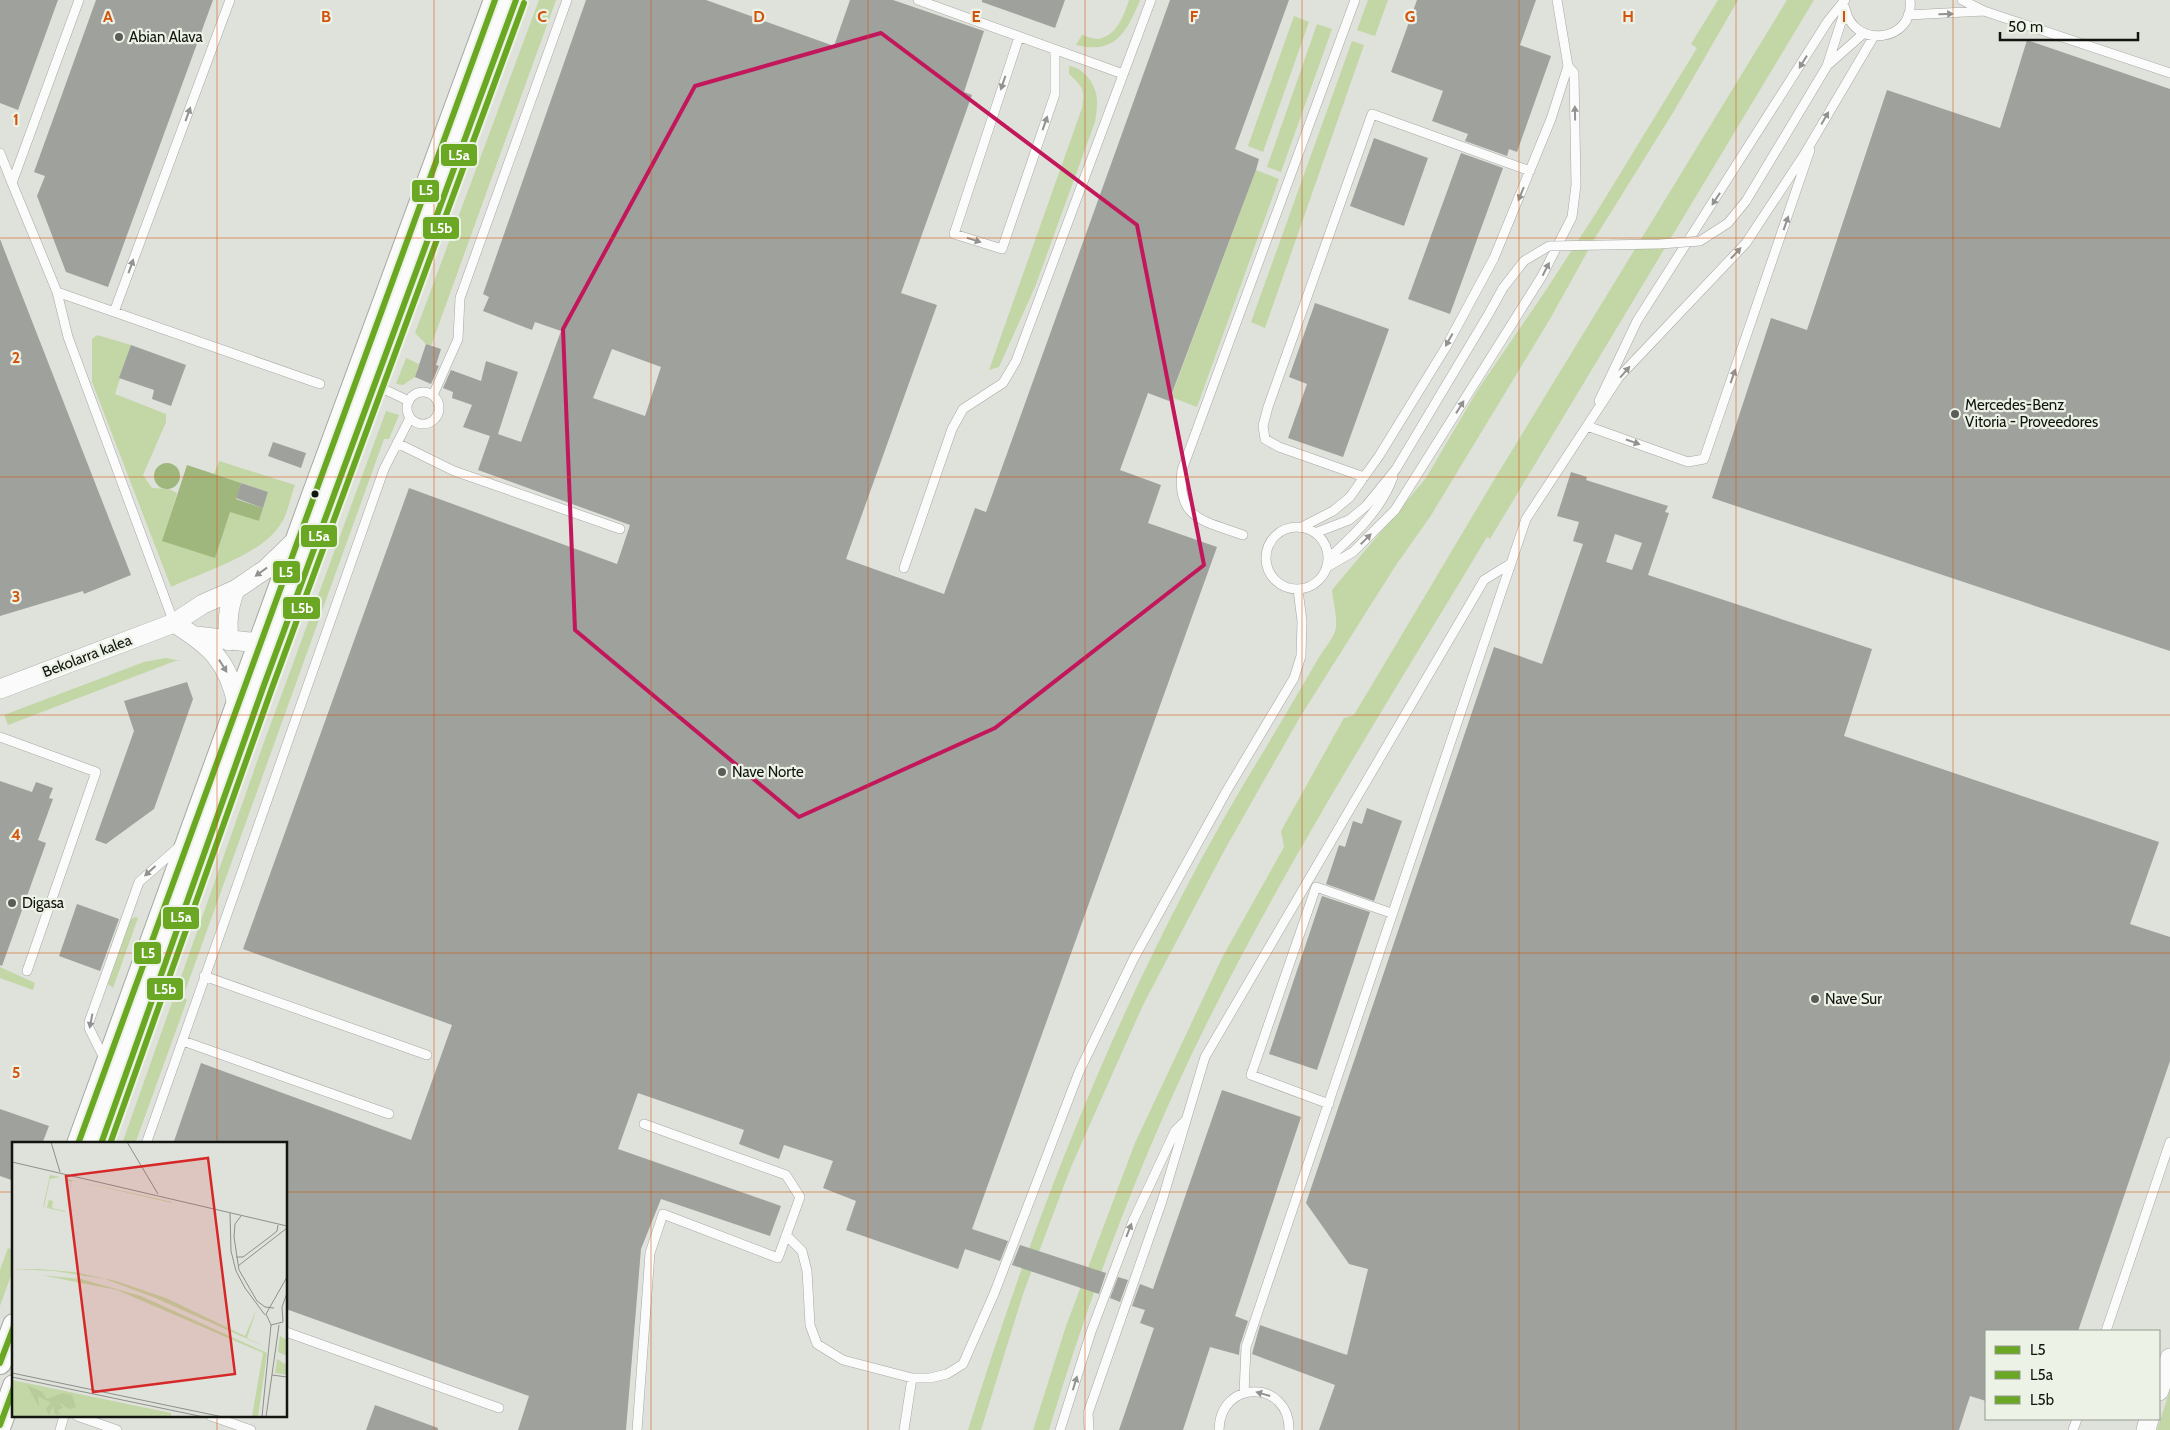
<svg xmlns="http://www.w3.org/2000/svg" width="2170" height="1430" font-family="Cabin,sans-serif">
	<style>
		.green { fill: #c2d6a6 }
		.water { fill: #9fb77c }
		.building { fill: #9fa19c; fill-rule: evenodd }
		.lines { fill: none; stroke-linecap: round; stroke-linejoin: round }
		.service-casing { stroke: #a6a8a3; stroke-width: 10 }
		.minor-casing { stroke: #a6a8a3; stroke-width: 20 }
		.tertiary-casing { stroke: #a6a8a3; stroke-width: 24 }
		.service { stroke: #fafbfa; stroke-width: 9 }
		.minor { stroke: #fafbfa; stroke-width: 19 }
		.tertiary { stroke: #fafbfa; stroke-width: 22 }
		.service-bridge-casing { stroke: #a6a8a3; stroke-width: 10; stroke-linecap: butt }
		.service-bridge { stroke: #fafbfa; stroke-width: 9 }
		.bus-1-casing { stroke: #ecf2e5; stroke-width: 10 }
		.bus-2-casing { stroke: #ecf2e5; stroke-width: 10 }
		.bus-3-casing { stroke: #ecf2e5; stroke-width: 10 }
		.bus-1 { stroke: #6aa723; stroke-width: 6 }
		.bus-2 { stroke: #6aa723; stroke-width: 6 }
		.bus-3 { stroke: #6aa723; stroke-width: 6 }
		.oneway { fill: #929391 }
		.marked { fill: none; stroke: #c2185b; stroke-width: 4; stroke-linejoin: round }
		.grid { fill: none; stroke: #d3520c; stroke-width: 1; stroke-opacity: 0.55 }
		.poi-dot { fill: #5a5c57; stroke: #ecf2e5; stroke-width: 2 }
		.bus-dot { fill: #121410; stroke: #ecf2e5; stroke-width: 2 }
		.labels { text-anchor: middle; stroke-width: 4.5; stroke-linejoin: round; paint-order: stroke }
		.poi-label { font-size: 15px; fill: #121410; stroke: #ecf2e5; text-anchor: start }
		.street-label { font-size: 15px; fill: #121410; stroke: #ecf2e5 }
		.inset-road { fill: none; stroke: #8d908a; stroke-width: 1 }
		.view { fill: #d62828; fill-opacity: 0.15; stroke: #d62828; stroke-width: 2.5 }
		.inset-edge { fill: none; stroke: #121410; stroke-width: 2.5 }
		.grid-label { font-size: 16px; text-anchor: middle; font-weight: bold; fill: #d3520c; stroke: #ecf2e5; stroke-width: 4.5; stroke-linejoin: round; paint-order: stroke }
		.line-badge { stroke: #ecf2e5; stroke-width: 2 }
		.badge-label { font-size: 14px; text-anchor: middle; font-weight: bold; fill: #fff }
	</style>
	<rect width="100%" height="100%" fill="#dfe2db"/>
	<path class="green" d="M 539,0 L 556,0 L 431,346 L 426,344 L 415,333 Z
		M 1129,0 L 1140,0 C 1127,32 1115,55 1076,45 L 1082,35 C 1086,36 1093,39 1098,39 C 1117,36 1124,15 1129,0 Z
		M 1368,0 L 1388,0 L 1375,36 L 1357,30 Z
		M 1718,0 L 1738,0 L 1674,111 L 1595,238 L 1550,319 L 1430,517 L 1396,565 L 1300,717 L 1224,851 L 1143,1005 L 1071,1167 L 1023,1294 L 981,1430 L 968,1430 C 1040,1200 1129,974 1254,767 C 1276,731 1297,695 1318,659 C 1323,650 1335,637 1336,627 C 1337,615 1333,601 1332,590 L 1426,478 L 1477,391 L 1544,293 L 1596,213 L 1697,48 L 1691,44 Z
		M 1787,0 L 1814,0 L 1490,539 L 1487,537 C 1384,709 1275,879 1189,1060 C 1133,1179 1087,1304 1049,1430 L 1033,1430 L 1066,1326 L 1135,1143 L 1223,956 L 1284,847 L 1281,831 L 1344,718 L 1354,715 L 1497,475 Z
		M 1294,16 L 1309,22 L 1263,152 L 1248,146 Z
		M 1317,24 L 1332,29 L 1281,172 L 1267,167 Z
		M 1352,41 L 1364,45 L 1265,328 L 1251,322 Z
		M 1069,66 C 1084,67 1098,87 1097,102 C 1097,109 1096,116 1095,122 L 1035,287 L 999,367 L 989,370 L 1082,108 C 1085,89 1083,87 1069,74 Z
		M 1256,170 L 1279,179 L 1197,407 L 1171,397 Z
		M 97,335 L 131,345 L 115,394 L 166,414 L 166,422 L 143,475 L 152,488 L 169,489 L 177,493 L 163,541 L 230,511 L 259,521 L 268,492 L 214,474 L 219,461 L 295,485 C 290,498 288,514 280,525 C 261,555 203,572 171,587 L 92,382 L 92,339 Z
		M 406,358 L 419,364 L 415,377 L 403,385 L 396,384 Z
		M 386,411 L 399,415 L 389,439 L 384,439 L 183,997 L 187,1000 L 135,1144 L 122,1144 L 263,745 Z
		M 166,658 L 181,661 L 175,661 L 8,725 L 4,715 L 144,662 Z
		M 135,917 L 138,918 L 113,988 L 108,984 L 131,919 Z
		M 0,967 L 35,983 L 33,990 L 0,978 Z
		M 8,1248 L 14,1250 L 14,1267 L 0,1306 L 0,1270 Z
		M 2170,1390 L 2170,1430 L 2157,1430 Z"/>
	<path class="water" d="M154 476a13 13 0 1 1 26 0a13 13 0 1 1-26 0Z
		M 187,465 L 241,483 L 236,499 L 263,508 L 259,521 L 230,512 L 215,558 L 162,541 Z"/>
	<path class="building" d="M 0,0 L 58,0 L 18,110 L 0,103 Z
		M 96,0 L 213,0 L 108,287 L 66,272 L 37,196 L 45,176 L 34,172 Z
		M 586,0 L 706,0 L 834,46 L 850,0 L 893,0 L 984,31 L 964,92 L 972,95 L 901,293 L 937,305 L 846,559 L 944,594 L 975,508 L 986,512 L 1170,0 L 1289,0 L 1235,149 L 1259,159 L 1256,170 L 1169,401 L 1148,393 L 1120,470 L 1161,485 L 1148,523 L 1217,547 L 972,1229 L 1008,1241 L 1000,1261 L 965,1249 L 958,1269 L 846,1230 L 856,1201 L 823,1188 L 833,1161 L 784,1145 L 779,1159 L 739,1144 L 744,1130 L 638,1093 L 618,1149 L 781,1206 L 770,1236 L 661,1199 L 641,1249 L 626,1430 L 518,1430 L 529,1396 L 286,1309 L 286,1144 L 173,1144 L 201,1063 L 411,1140 L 452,1025 L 243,949 L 409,488 L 617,564 L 630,525 L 478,470 L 490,436 L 463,427 L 472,405 L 452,398 L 453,392 L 443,388 L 451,370 L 481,381 L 486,361 L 518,372 L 498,434 L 521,442 L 561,331 L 535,322 L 532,330 L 483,311 L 489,297 L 483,294 ZM 612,349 L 661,367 L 645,416 L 593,398 Z
		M 982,0 L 1065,0 L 1055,28 L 982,2 Z
		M 1417,0 L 1536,0 L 1520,45 L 1551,56 L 1517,152 L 1509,149 L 1507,156 L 1465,141 L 1468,134 L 1432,121 L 1443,91 L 1391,72 Z
		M 2027,40 L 2170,89 L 2170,651 L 1712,498 L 1771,318 L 1807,330 L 1887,90 L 2000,128 Z
		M 1374,138 L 1428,158 L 1404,226 L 1350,206 Z
		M 1461,153 L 1503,168 L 1450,314 L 1408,299 Z
		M 0,239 L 131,575 L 84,594 L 83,591 L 0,616 Z
		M 1315,303 L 1389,329 L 1343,457 L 1288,438 L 1307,384 L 1289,377 Z
		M 426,344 L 441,349 L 436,365 L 439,366 L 431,384 L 415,377 Z
		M 131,345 L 186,365 L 171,406 L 152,399 L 154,390 L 119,378 Z
		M 273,442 L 306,453 L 301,468 L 268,456 Z
		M 1571,472 L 1587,477 L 1586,480 L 1668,506 L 1665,512 L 1669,513 L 1648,575 L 1872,649 L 1844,736 L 2159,842 L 2130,924 L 2170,937 L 2170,1061 L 2078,1331 L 1986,1331 L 1986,1401 L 1970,1396 L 1959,1430 L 1319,1430 L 1335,1385 L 1252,1354 L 1260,1325 L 1347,1355 L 1368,1269 L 1349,1264 L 1306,1203 L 1494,647 L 1542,664 L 1583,544 L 1573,541 L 1579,522 L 1557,516 ZM 1615,534 L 1642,543 L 1632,570 L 1606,562 Z
		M 241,483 L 268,492 L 263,508 L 236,498 Z
		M 187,682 L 193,699 L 154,809 L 106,844 L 95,840 L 134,731 L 124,701 Z
		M 0,781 L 32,792 L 36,782 L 53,788 L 49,798 L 53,799 L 38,840 L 46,843 L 2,966 L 0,965 Z
		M 1367,808 L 1402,821 L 1374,901 L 1326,884 L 1339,845 L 1345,847 L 1353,821 L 1362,824 Z
		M 1322,896 L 1370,912 L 1317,1070 L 1269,1054 Z
		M 77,904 L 119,919 L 100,971 L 59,956 Z
		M 1222,1090 L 1301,1117 L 1235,1316 L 1248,1321 L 1240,1345 L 1239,1355 L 1210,1347 L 1183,1430 L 1119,1430 L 1154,1328 L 1140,1323 L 1145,1310 L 1132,1306 L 1140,1284 L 1153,1289 Z
		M 0,1109 L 49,1126 L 42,1144 L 14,1144 L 14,1181 L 0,1176 Z
		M 1020,1245 L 1106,1273 L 1099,1294 L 1012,1265 Z
		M 1118,1277 L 1128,1280 L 1120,1302 L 1110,1298 Z
		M 375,1405 L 438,1428 L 438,1430 L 366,1430 Z"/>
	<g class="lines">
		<g class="service-casing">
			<path id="service" d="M 79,0 L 12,183 L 57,292 L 320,384
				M 918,0 L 1123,74
				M 1962,0 L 1984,11 L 2170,73
				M 1845,8 C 1853,50 1915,42 1910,0
				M 1908,15 L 1984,11
				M 1019,37 L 954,234 L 1002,249 L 1055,94 L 1055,50
				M 1829,64 L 1864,33
				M 0,153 L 12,183
				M 1746,201 L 1827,66 L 1845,10
				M 57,292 L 68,337 L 174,623
				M 114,312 L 230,0
				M 375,385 L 409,401
				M407 408a16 16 0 1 1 32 0a16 16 0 1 1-32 0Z
				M 433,395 L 458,339 L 460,298 L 567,0
				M 1599,401 L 1637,321 L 1828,21 L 1845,0
				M 1587,426 L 1688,462 L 1704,459 L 1810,150
				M 397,443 L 454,471 L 620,529
				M 1364,477 L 1279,447 L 1265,439 L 1263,426 L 1268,407 L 1372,114 L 1530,171
				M1266 558a31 31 0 1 1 62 0a31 31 0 1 1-62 0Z
				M 1300,528 L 1333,511 L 1350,497 L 1364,477 L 1379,456 L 1446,347 L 1494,258 L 1551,119 L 1568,66 L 1557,0
				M 1315,533 L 1349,520 L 1366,506 L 1396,469 L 1488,315 L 1503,288
				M 1243,535 C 1205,521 1176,520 1182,470 L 1355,0
				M 1329,558 C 1354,535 1381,510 1393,477
				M 1327,567 L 1353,552 L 1395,510 L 1542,276 L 1572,217 L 1576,185 L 1574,73 L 1568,66
				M 904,568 L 952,429 L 963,409 L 1003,383 L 1016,361 L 1151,0
				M 0,737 L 96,772 L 27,971
				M 204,976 L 427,1055
				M 183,1041 L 389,1114
				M 105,1060 L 89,1028 L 89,1022 L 139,882 L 180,846
				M 1329,1104 L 1251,1075 L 1316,887 L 1391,913
				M 146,1144 L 384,469 L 410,418
				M 786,1235 L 802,1251 L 807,1271 L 810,1325 L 817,1344 L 843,1360 L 912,1378 L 930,1378 L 947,1374 L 963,1364 L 994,1294 L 1079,1072 L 1134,958 L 1226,792 L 1294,678 L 1301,656 L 1302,621 L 1298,590
				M 2106,1331 L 2170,1142
				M 286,1332 L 499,1408
				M 1244,1393 L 1246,1347 L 1526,519 L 1619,377 L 1746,243 L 1804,155 L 1874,36
				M 77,1416 L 117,1430
				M 211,1416 L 251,1430
				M 60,1430 L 64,1416
				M 637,1430 L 650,1253 L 663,1214 L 778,1258 L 800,1197 L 786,1175 L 644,1124
				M 904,1430 L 912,1378
				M 1060,1430 L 1091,1332 L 1133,1221 L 1175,1131 L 1185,1121
				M 1089,1430 L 1088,1413 L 1162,1201 L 1205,1057 L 1484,580 L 1510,564
				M 1219,1430 C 1220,1378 1290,1380 1289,1430
				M 2073,1430 L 2077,1419"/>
		</g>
		<g class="minor-casing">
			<path id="minor" d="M 174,623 C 210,645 229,662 237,705
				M 196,636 L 249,642 L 273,640
				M 229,641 C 227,622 228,608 235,590
				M 0,689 L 174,623 L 203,604 L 235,590 L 266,569 L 296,540
				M 2159,1391 L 2170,1358
				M 2146,1430 L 2149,1419"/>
		</g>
		<g class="tertiary-casing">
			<path id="tertiary" d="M 78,1144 L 313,495 L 495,0
				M 101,1144 L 264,685 L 516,0
				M 0,1363 L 14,1325
				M 0,1425 L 14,1386"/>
		</g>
		<use href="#service" class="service"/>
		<use href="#minor" class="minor"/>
		<use href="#tertiary" class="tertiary"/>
		<g class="service-bridge-casing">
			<path id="service-bridge" d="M 1503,288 L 1524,261 L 1549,246 L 1660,244 L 1700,241 L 1728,223 L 1746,201"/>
		</g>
		<use href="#service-bridge" class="service-bridge"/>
		<g class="bus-1-casing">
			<path id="bus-1" d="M 78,1144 L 495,0
				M 0,1363 L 14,1326"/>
		</g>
		<g class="bus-2-casing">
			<path id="bus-2" d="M 101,1144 L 264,685 L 516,0
				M 0,1425 L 14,1387"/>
		</g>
		<g class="bus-3-casing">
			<path id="bus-3" d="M 110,1144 L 272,688 L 524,3"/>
		</g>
		<use href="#bus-1" class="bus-1"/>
		<use href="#bus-2" class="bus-2"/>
		<use href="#bus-3" class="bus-3"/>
	</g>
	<defs><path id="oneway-solid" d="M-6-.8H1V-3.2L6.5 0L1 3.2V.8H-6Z" transform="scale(1.25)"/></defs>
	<g class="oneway">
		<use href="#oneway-solid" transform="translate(1946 14) rotate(-2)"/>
		<use href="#oneway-solid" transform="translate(1803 62) rotate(122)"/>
		<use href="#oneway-solid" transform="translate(1003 83) rotate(109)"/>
		<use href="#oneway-solid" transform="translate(1575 113) rotate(-91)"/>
		<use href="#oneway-solid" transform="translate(188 114) rotate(-70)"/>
		<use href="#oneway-solid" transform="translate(1825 118) rotate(-60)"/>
		<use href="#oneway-solid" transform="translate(1045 123) rotate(-71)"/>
		<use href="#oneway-solid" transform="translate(1521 194) rotate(112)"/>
		<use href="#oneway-solid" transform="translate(1716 199) rotate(123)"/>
		<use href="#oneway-solid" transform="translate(1786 223) rotate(-71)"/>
		<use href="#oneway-solid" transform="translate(974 240) rotate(18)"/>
		<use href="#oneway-solid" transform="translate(1736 253) rotate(-47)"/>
		<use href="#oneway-solid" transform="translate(131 266) rotate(-70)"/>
		<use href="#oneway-solid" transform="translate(1546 269) rotate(-63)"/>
		<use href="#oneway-solid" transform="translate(1449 340) rotate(119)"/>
		<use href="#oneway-solid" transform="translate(1625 372) rotate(-49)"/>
		<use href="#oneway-solid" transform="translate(1733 376) rotate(-71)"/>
		<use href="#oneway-solid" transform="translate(1460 407) rotate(-58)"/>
		<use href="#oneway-solid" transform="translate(1633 442) rotate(19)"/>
		<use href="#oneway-solid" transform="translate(1366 539) rotate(-45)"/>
		<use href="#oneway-solid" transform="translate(261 572) rotate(144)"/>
		<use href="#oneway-solid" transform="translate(223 666) rotate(58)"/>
		<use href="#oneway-solid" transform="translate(150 871) rotate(138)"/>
		<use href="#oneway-solid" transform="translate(91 1021) rotate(101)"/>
		<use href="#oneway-solid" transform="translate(1129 1230) rotate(-69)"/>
		<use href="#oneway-solid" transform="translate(1075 1383) rotate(-73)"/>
		<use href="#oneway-solid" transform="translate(1263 1394) rotate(-164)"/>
	</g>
	<path class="marked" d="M 881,33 L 1137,225 L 1204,565 L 995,728 L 799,817 L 575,630 L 563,329 L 695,86 Z"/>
	<path class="grid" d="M 217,0 L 217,1144M 434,0 L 434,1430M 651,0 L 651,1430M 868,0 L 868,1430M 1085,0 L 1085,1430M 1302,0 L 1302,1430M 1519,0 L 1519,1430M 1736,0 L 1736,1430M 1953,0 L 1953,1430M 0,238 L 2170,238M 0,477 L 2170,477M 0,715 L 2170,715M 0,953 L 2170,953M 0,1192 L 14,1192M 286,1192 L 2170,1192M 217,1416 L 217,1430"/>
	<g class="poi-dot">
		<circle cx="119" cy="37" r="5"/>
		<circle cx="1955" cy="414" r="5"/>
		<circle cx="722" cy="772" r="5"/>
		<circle cx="12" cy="903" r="5"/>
		<circle cx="1815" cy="999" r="5"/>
	</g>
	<circle class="bus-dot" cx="315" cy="494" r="4.5"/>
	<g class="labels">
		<g class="poi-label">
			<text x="129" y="42">Abian Alava</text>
			<text x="1965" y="410">Mercedes-Benz<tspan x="1965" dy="17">Vitoria - Proveedores</tspan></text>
			<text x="732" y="777">Nave Norte</text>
			<text x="22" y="908">Digasa</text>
			<text x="1825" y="1004">Nave Sur</text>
		</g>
		<g class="street-label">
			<text transform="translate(87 656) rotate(-21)" y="5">Bekolarra kalea</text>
		</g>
	</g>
	<g transform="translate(12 1142)">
		<rect width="275" height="275" fill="#dfe2db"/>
		<path d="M 38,33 L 48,35 L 38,37 L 32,65 L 39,66 L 35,65 L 37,58 L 41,59 L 40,66 L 53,69 L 59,40 L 50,36 L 125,52 L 160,60 L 160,61 L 60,38 L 53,70 L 31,65 ZM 0,127 L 27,127 L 62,130 L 104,139 L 154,156 L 233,194 L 245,166 L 235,196 L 256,206 L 141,155 L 93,137 L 42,129 ZM 29,133 L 69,137 L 129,154 L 255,211 L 246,275 L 240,275 L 251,211 L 105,148 ZM 268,194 L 275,198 L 275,214 L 266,210 ZM 265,217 L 275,223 L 275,233 L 263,231 ZM 0,238 L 159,271 L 159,275 L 0,275 Z" fill="#c2d6a6"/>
		<path d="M 15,243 L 30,250 L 35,257 L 51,251 L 60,253 L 64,265 L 57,267 L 47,260 L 51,266 L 46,268 L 48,273 L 43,272 L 41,264 L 37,273 L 34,267 L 39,261 L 26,254 L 27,265 Z" fill="#b7cb9b"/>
		<path class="inset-road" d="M 39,0 L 48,30M 115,0 L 146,52M 0,20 L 275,84M 218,71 L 219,109 L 224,129 L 233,146 L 253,173M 229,74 L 223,82 L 222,95 L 227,128 L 245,159 L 253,165 L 262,166M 224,115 L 231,115 L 259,94 L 265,89 L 266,83M 226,124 L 275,86M 275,135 L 254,172 L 259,183 L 271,180 L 270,165 L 275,151M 0,231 L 211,275M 260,233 L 275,235M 0,235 L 192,275M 250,275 L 259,183M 254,275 L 267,183"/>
		<path class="view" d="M 196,16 L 223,232 L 81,250 L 54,34 Z"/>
		<rect width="275" height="275" class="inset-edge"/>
	</g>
	<g class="grid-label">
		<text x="108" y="22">A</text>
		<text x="326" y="22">B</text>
		<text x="542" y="22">C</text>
		<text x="759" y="22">D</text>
		<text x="976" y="22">E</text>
		<text x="1194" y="22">F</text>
		<text x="1410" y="22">G</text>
		<text x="1628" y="22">H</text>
		<text x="1844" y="22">I</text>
		<text x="16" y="125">1</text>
		<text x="16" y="363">2</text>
		<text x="16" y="602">3</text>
		<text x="16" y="840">4</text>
		<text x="16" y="1078">5</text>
	</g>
	<g class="line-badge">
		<rect x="440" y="143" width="38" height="24" rx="5" fill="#6aa723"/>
		<rect x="411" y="179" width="29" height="24" rx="5" fill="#6aa723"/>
		<rect x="422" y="216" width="38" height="24" rx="5" fill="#6aa723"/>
		<rect x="300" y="524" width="38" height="24" rx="5" fill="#6aa723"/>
		<rect x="272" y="560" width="29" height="24" rx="5" fill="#6aa723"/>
		<rect x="282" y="596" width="39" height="24" rx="5" fill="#6aa723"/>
		<rect x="162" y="906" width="38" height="24" rx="5" fill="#6aa723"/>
		<rect x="133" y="941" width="29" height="24" rx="5" fill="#6aa723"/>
		<rect x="146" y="977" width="38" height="24" rx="5" fill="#6aa723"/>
	</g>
	<g class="badge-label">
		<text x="459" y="160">L5a</text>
		<text x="426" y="195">L5</text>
		<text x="441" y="233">L5b</text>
		<text x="319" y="541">L5a</text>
		<text x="286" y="577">L5</text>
		<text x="302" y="613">L5b</text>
		<text x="181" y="922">L5a</text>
		<text x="148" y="958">L5</text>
		<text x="165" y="994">L5b</text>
	</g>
	<rect x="1985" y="1330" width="175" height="90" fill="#ecf2e5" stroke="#959990"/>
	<rect x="1995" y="1346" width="25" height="8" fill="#6aa723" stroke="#959990"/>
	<text x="2030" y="1355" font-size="15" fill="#121410">L5</text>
	<rect x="1995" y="1371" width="25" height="8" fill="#6aa723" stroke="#959990"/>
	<text x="2030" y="1380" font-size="15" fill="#121410">L5a</text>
	<rect x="1995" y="1396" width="25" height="8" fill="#6aa723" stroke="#959990"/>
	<text x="2030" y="1405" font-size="15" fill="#121410">L5b</text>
	<path d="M2000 32v8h138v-8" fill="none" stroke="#121410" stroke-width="2.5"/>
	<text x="2008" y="32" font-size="15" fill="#121410" stroke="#ecf2e5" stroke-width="4" paint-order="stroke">50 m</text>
</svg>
